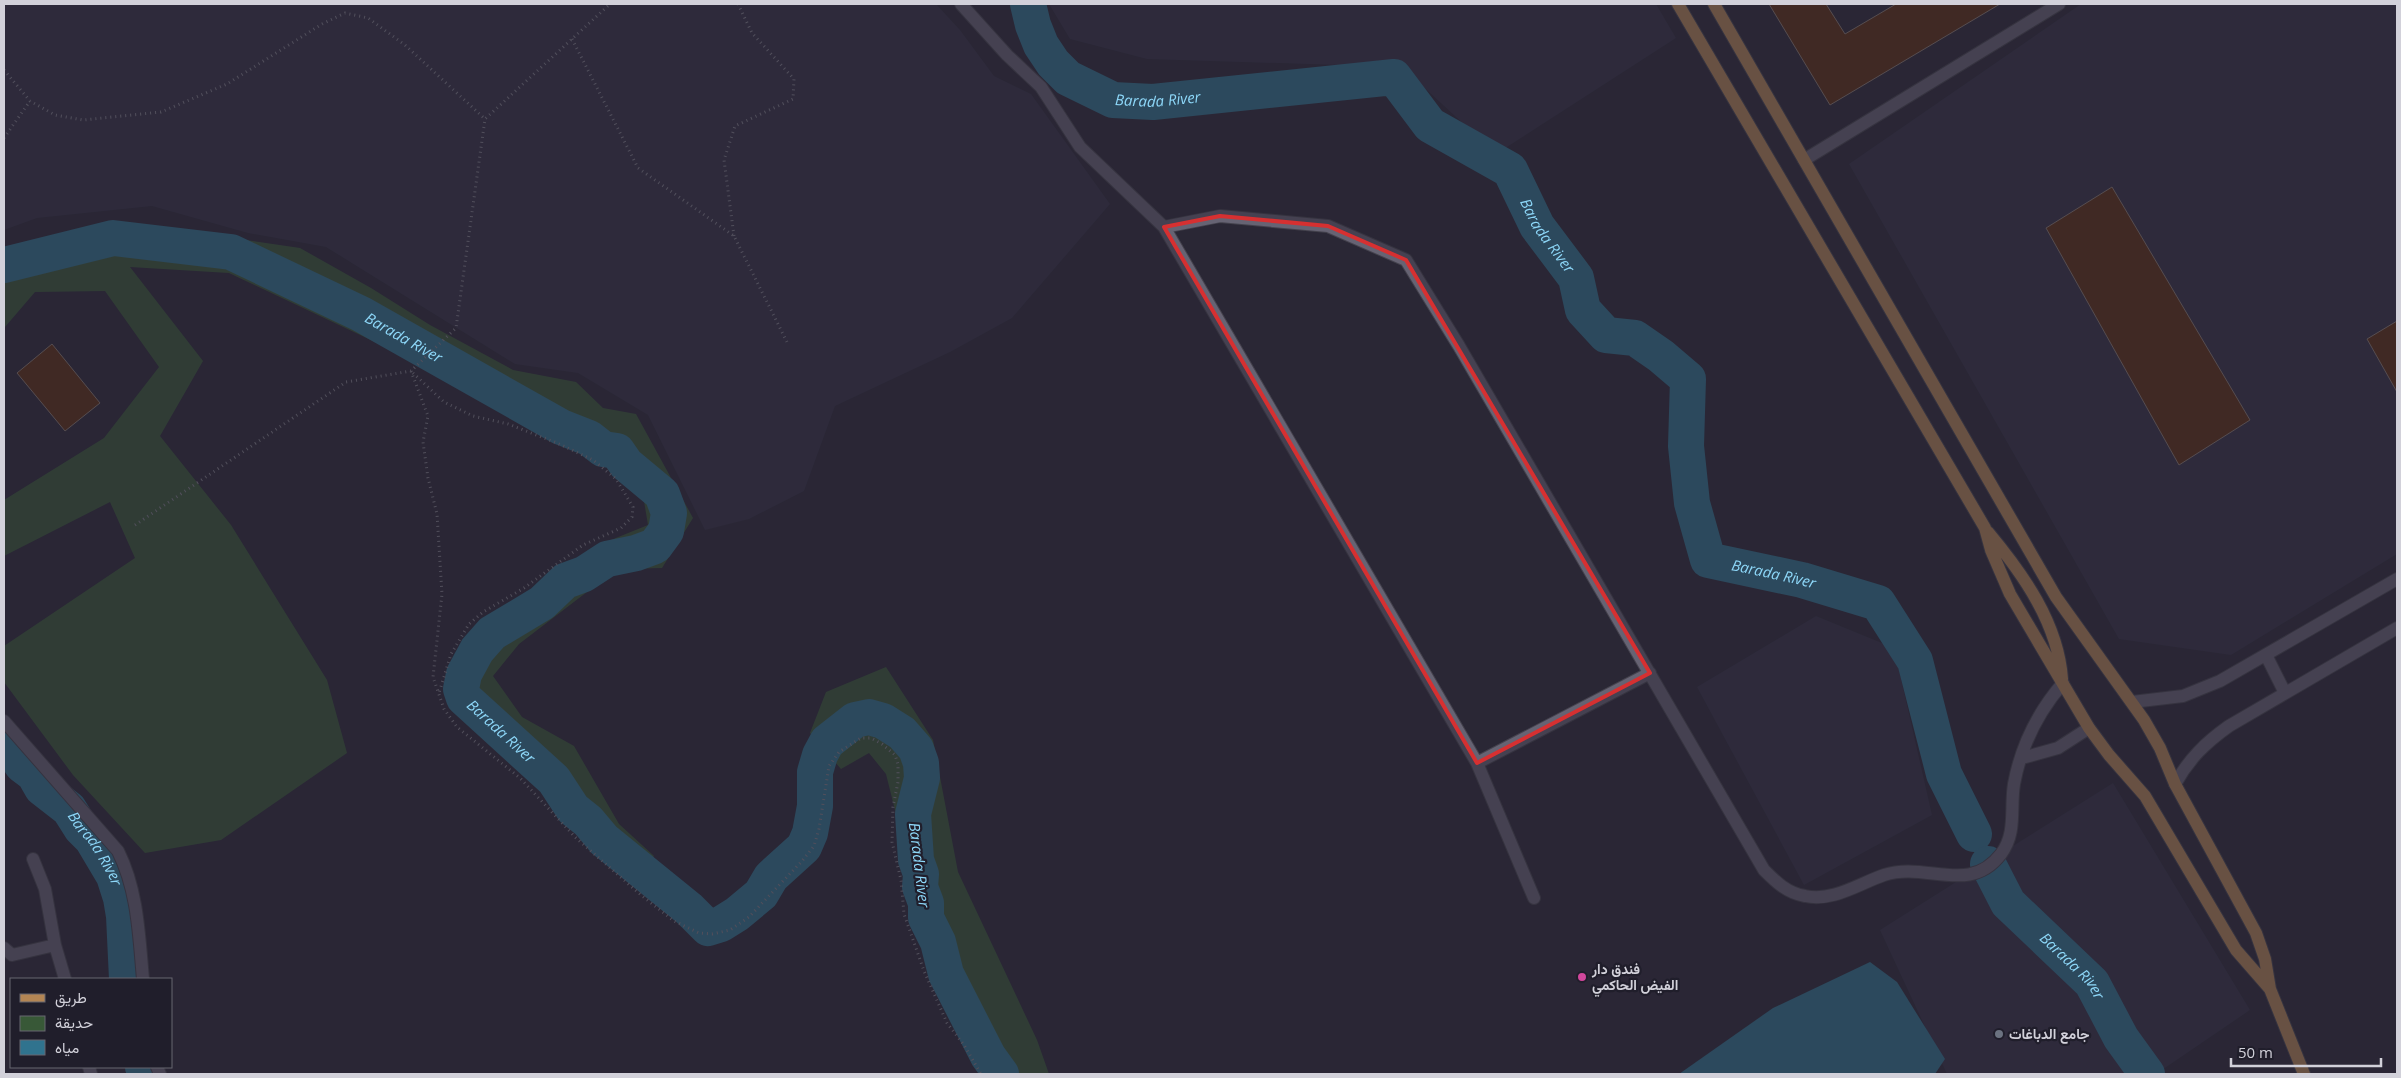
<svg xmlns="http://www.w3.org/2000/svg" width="2401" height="1078" font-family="'Open Sans',Vazirmatn,sans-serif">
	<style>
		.built { fill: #333044 }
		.green { fill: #385837 }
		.water { fill: #30738e }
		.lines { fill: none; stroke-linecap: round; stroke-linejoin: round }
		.river { stroke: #30738e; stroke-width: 36 }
		.building { fill: #5c2e10; stroke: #8b7b71 }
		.minor-casing { stroke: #44424d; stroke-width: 14 }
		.major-casing { stroke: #44424d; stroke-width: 14 }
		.path { stroke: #82808b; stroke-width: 3; stroke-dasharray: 1 4; stroke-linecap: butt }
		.minor { stroke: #666373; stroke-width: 12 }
		.major { stroke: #b38554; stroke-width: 12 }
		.marked { fill: none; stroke: #d63031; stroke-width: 4; stroke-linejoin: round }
		.hotel-dot { fill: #d1479c; stroke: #201e2b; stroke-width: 2 }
		.worship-dot { fill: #6b7280; stroke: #201e2b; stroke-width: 2 }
		.labels { text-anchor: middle; stroke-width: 4.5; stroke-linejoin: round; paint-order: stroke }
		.poi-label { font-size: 14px; font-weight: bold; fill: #d2d1da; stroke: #201e2b; text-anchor: start }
		.water-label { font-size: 15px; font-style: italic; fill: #8dd7f8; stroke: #201e2b }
	</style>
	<rect width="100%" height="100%" fill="#2a2735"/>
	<path class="built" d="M 4,4 L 936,4 L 960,30 L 994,76 L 1031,94 L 1110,204 L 1012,318 L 950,352 L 835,406 L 804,491 L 749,519 L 705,530 L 648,415 L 578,373 L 515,364 L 326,247 L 248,233 L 152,206 L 37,218 L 4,230 Z
		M 1049,4 L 1656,4 L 1676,38 L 1496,154 L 1402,67 L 1147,59 L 1070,39 Z
		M 2081,4 L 2397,4 L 2397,554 L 2231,655 L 2119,639 L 1849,164 Z
		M 1816,616 L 1894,648 L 1932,815 L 1804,885 L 1697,687 Z
		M 2113,783 L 2250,1010 L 2156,1074 L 1947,1074 L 1880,930 Z"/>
	<path class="green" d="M 179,230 L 300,248 L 371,288 L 430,325 L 513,370 L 576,382 L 603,408 L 636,414 L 693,518 L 662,568 L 617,569 L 519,644 L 493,676 L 522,717 L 574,746 L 619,824 L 654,856 L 635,879 L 525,766 L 459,706 L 455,670 L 492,618 L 606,542 L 648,525 L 643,495 L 583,444 L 461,388 L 375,342 L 229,273 L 130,267 L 203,361 L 160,436 L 231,525 L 327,680 L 347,753 L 221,840 L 145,853 L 73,775 L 4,682 L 4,646 L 135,558 L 110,502 L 4,556 L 4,500 L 104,438 L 159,367 L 105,291 L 35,292 L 5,327 L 4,377 L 4,254 L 76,235 Z
		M 886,667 L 933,740 L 958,872 L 1037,1040 L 1049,1074 L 993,1074 L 952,1003 L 903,842 L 886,774 L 869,753 L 841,769 L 810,733 L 826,692 Z"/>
	<path class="water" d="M 1870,962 L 1897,982 L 1945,1059 L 1935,1074 L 1679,1074 L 1773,1008 Z"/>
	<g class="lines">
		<g class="river">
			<path id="s1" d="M 1028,4 L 1033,25 L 1041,45 L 1053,63 L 1068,78 L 1113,100 L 1153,102 L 1394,77 L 1430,125 L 1510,170 L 1537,226 L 1576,278 L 1583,310 L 1606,335 L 1635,338 L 1661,356 L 1688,379 L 1686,446 L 1692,503 L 1708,560 L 1802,580 L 1878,603 L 1915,661 L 1944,774 L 1974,834"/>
			<path id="s2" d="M 4,265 L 113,238 L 231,252 L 361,314 L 561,427 L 589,438 L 603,449 L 617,451 L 626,464 L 662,494 L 669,513 L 666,531 L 655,546 L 636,553 L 607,559 L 584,574 L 565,581 L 542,603 L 492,633 L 477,650 L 464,674 L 461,689 L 464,698 L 554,780 L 573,809 L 588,821 L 604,840 L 689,909 L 708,928 L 721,924 L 737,914 L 761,894 L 771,877 L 804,847 L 810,833 L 815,806 L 815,772 L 820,755 L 827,742 L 855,720 L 869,717 L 883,721 L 902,733 L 916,749 L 921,763 L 922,778 L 913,814 L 916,860 L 921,874 L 920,887 L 926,903 L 926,918 L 938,942 L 946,974 L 988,1056 L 1001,1074"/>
			<path id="s3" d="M 4,747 L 13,752 L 22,765 L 34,774 L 42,788 L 69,809 L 81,828 L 92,839 L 114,876 L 121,898 L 124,916 L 127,979"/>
			<path id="s4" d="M 1988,864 L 2008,903 L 2092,983 L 2121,1038 L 2147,1074"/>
			<path d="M 143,1067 L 146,1074"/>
		</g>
	</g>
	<path class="building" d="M 1769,4 L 1826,4 L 1845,34 L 1896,4 L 2000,4 L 1830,105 Z
		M 2112,187 L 2250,420 L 2179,465 L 2046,228 Z
		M 2397,321 L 2397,392 L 2367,339 Z
		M 52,344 L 100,403 L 65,431 L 17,373 Z"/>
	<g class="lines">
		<g class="minor-casing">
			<path id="minor" d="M 961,4 L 1007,55 L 1041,87 L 1080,147 L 1164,227 L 1477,763 L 1534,898
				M 1804,160 L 2059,4
				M 1164,227 L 1220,216 L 1328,226 L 1406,260 L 1459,346 L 1764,870 C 1776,882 1787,893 1805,896 C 1833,902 1858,884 1884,875 C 1926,861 1969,896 2001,854 C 2017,833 2010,808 2014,784 C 2021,746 2038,712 2063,683
				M 2266,655 L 2285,693
				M 2132,702 L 2183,696 L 2220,681 L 2397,579
				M 4,721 L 118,851 C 138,891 139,936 143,979
				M 2022,758 L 2058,748 L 2089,728
				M 1477,763 L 1650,673
				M 2175,784 C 2189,759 2205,743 2229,726 L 2397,628
				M 55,945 L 65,979
				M 4,948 L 12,955 L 55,945 L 45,889 L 33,859
				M 89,1067 L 91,1074
				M 157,1067 L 160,1074"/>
		</g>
		<g class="major-casing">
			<path id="major" d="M 1678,4 L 1985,528 L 1991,550 L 2010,594 L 2089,728 L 2109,755 L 2145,796 L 2236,950 L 2270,989
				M 1714,4 L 2056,597 L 2144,720 L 2160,748 L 2175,784 L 2256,933 L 2265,959 L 2270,989 L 2304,1074
				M 1988,532 C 2023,574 2058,623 2062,679"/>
		</g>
		<path class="path" d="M 572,39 L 638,168 L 734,236 L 788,344
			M 4,70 L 30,101 L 55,115 L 83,120 L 161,112 L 227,84 L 322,24 L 345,13 L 368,18 L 405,45 L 485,119
			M 4,138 L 30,101
			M 734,236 L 724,160 L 735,126 L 793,99 L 794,79 L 752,33 L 738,4
			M 411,371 L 428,416 L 423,442 L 428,478 L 437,514 L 442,594 L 433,677 L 444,709 L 457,727 L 520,778 L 576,838 L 641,895 L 674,921 L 699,933 L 712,934 L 730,930 L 749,917 L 802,861 L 814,846 L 819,829 L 829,766 L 839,752 L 861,738 L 871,738 L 882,744 L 895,755 L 898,764 L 898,782 L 893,807 L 892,842 L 901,880 L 904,914 L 924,971 L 947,1023 L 964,1045 L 981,1074
			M 413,373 L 444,402 L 473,416 L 508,424 L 557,443 L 593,460 L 616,479 L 633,507 L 632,517 L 621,528 L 583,545 L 524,588 L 483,612 L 469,624 L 451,654 L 439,693
			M 135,525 L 346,382 L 411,371 L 456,328 L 485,119 L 610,4"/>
		<use href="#minor" class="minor"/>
		<use href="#major" class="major"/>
	</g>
	<path d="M0 0H2401V1078H0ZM 1220,216 L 1328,226 L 1406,260 L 1650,673 L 1477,763 L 1164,227 Z" fill="#2a2735" fill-opacity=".55" fill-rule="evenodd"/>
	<path class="marked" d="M 1220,216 L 1328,226 L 1406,260 L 1650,673 L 1477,763 L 1164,227 Z"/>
	<circle class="hotel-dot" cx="1582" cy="977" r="5"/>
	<circle class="worship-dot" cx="1999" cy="1034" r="5"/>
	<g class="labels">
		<g class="poi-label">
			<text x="1592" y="974">فندق دار<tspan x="1592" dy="16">الفيض الحاكمي</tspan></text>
			<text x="2009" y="1039">جامع الدباغات</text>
		</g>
		<g class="water-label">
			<text dy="5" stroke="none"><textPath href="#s1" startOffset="181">Barada River</textPath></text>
			<text dy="5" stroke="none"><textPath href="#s1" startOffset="646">Barada River</textPath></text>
			<text dy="5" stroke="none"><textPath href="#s2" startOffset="424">Barada River</textPath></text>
			<text dy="5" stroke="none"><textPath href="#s1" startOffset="1111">Barada River</textPath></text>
			<text dy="5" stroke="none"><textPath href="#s2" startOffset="1099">Barada River</textPath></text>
			<text dy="5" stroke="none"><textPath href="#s3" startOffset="139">Barada River</textPath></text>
			<text transform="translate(919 865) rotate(83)" y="5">Barada River</text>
			<text dy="5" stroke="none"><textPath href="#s4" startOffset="134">Barada River</textPath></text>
		</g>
	</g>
	<rect width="2401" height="1078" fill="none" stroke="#d2d1da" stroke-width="10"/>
	<rect x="10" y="978" width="162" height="90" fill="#201e2b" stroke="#676671"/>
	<rect x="20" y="994" width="25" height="8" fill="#b38554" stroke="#676671"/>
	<text x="55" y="1003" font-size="15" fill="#d2d1da">طريق</text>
	<rect x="20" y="1016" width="25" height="15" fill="#385837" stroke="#676671"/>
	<text x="55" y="1028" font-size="15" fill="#d2d1da">حديقة</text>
	<rect x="20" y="1040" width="25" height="15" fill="#30738e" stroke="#676671"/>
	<text x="55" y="1053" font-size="15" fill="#d2d1da">مياه</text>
	<path d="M2231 1058v8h150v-8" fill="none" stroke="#d2d1da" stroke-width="2.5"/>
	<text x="2238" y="1058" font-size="15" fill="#d2d1da" stroke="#201e2b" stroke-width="4" paint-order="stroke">50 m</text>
</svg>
